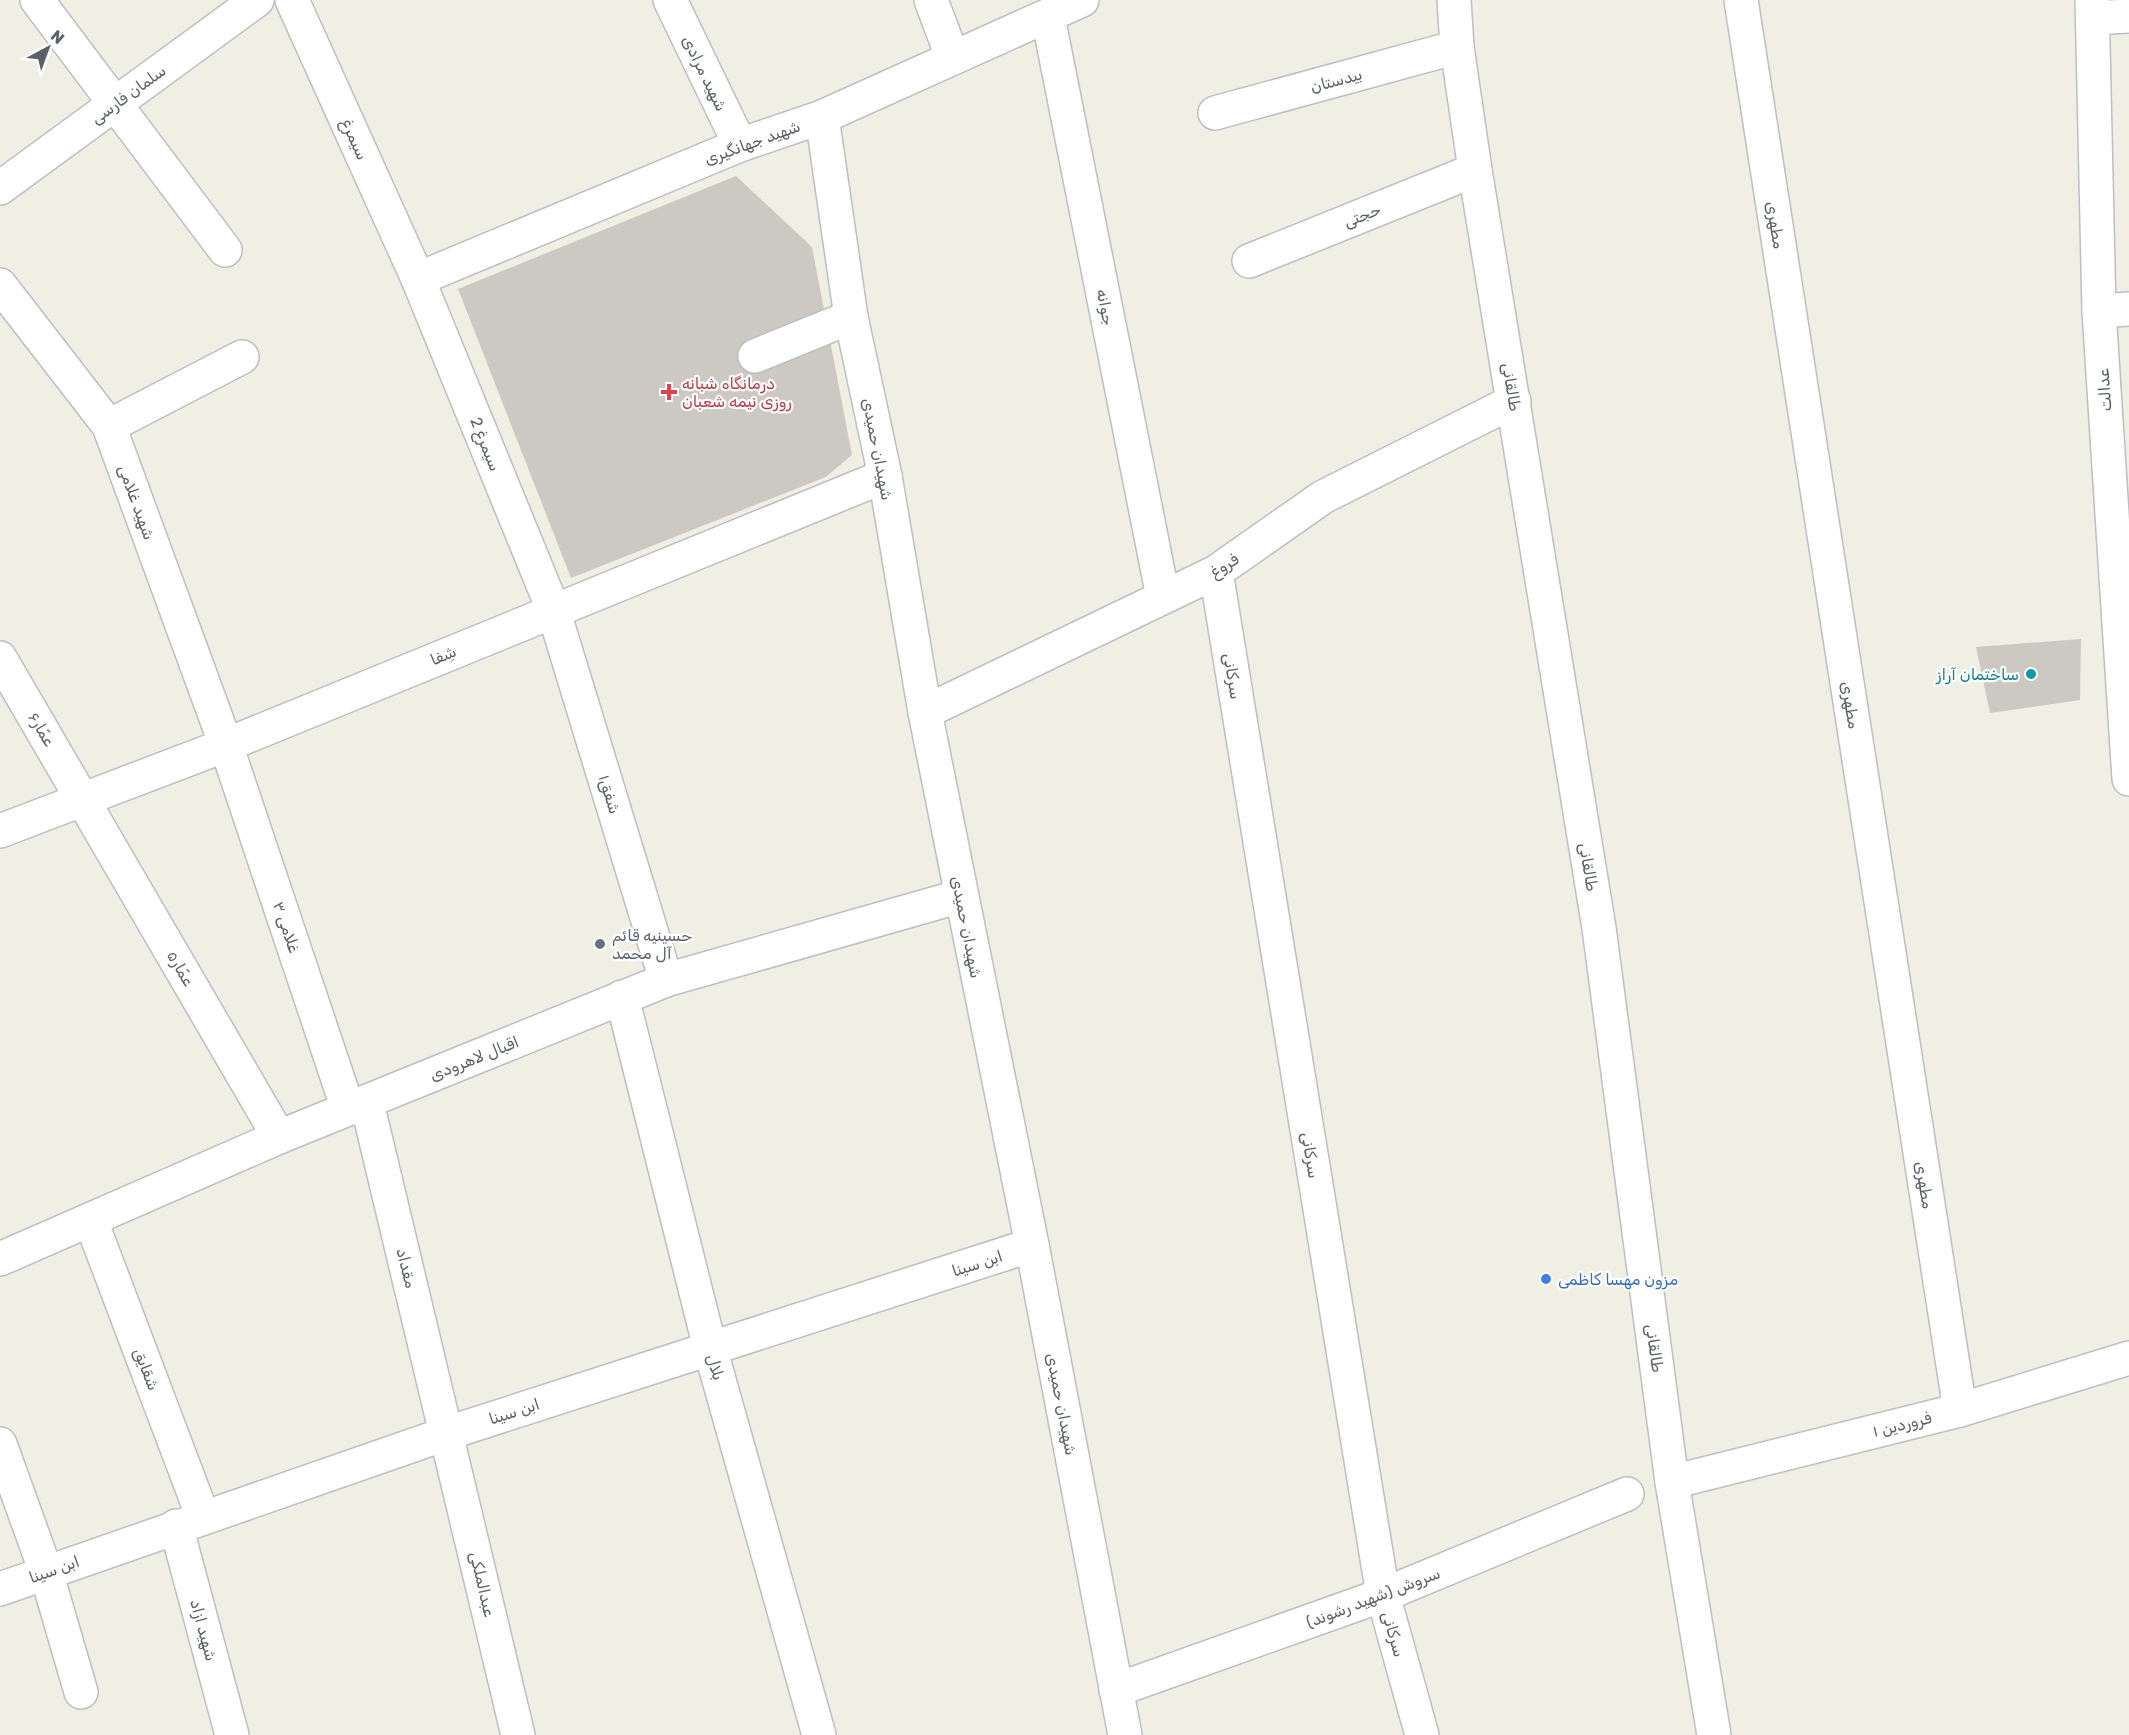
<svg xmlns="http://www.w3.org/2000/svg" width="2129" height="1735" font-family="Rubik,'Noto Naskh Arabic',sans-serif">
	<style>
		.building { fill: #cbc9c1 }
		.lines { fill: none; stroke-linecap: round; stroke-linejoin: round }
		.minor-casing { stroke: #bcbec5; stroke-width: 36 }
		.minor { stroke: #fff; stroke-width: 33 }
		.health-dot { fill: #e0444e; stroke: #fff; stroke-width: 2 }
		.culture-dot { fill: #0f9aa8; stroke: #fff; stroke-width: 2 }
		.worship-dot { fill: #6b7280; stroke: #fff; stroke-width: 2 }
		.shop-dot { fill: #3f7fe0; stroke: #fff; stroke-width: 2 }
		.labels { text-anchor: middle; stroke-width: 4.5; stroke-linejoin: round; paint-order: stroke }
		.street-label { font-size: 16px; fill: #5c6067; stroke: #fff }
		.health-label { font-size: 16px; fill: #be3a42; stroke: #fff; text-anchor: start }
		.culture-label { font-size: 16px; fill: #0d838f; stroke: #fff; text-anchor: end }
		.worship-label { font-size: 16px; fill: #5b616d; stroke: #fff; text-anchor: start }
		.shop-label { font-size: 16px; fill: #366cbe; stroke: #fff; text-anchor: start }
	</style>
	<rect width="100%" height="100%" fill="#f0efe4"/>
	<!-- building -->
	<g class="building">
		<path d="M736 176 812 247 852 455 826 477 571 578 458 289Z"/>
		<path d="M2081 639 2080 700 1990 713 1976 647Z"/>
	</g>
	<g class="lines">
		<!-- minor casing -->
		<g class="minor-casing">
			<g id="minor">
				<path d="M37 0 225 250"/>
				<path d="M292 0 418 279 553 609 666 980"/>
				<path d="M670 0 740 145"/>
				<path d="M931 0 952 56"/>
				<path d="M1454 0 1457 47 1475 170 1599 928 1672 1482 1714 1735"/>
				<path d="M1741 0 1960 1410"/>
				<path d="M2092 0 2099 311 2129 779"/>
				<path d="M1048 17 1163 597"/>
				<path d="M2093 18 2129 16"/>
				<path d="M1215 113 1457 47"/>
				<path d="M822 117 851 317 885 476 925 712 1032 1245 1125 1735"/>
				<path d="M0 188 257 0"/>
				<path d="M1249 261 1475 170"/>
				<path d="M418 279 740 145 822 117 1082 0"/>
				<path d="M0 285 109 426 226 745 348 1109"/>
				<path d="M2099 311 2129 309"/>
				<path d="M755 356 851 317"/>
				<path d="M109 426 242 357"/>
				<path d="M1216 572 1383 1595 1422 1735"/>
				<path d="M0 658 279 1137"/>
				<path d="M925 712 1216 572 1323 497 1514 401"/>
				<path d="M0 831 226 745 885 476"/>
				<path d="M622 997 710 1348 819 1735"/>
				<path d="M367 1103 518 1735"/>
				<path d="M91 1221 203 1517"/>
				<path d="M0 1259 279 1137 666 980 961 896"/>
				<path d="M0 1444 46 1572 81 1692"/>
				<path d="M1672 1482 1960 1410 2129 1358"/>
				<path d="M176 1526 232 1735"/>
				<path d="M0 1589 448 1433 1032 1245"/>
				<path d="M1116 1690 1383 1595 1627 1494"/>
			</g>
		</g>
		<!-- minor -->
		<use href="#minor" class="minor"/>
	</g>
	<!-- markers -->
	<path class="health-dot" d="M666 383h6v6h6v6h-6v6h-6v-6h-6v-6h6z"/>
	<circle class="culture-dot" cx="2031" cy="674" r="6"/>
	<circle class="worship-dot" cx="600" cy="944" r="6"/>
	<circle class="shop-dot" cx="1546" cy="1279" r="6"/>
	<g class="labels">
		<!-- street labels -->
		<g class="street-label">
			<text transform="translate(705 73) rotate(64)" y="6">شهید مرادی</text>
			<text transform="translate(1336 80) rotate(-15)" y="6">بیدستان</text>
			<text transform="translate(128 94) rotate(-36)" y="6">سلمان فارسی</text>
			<text transform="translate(355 139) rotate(66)" y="6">سیمرغ</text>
			<text transform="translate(752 142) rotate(-20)" y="6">شهید جهانگیری</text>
			<text transform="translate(1362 215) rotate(-22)" y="6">حجتی</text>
			<text transform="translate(1776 225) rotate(81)" y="6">مطهری</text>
			<text transform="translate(1106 307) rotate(79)" y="6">جوانه</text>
			<text transform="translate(1512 387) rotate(81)" y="6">طالقانی</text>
			<text transform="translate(2104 390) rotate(-94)" y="6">عدالت</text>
			<text transform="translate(486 444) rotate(68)" y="6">سیمرغ 2</text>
			<text transform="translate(878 449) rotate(79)" y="6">شهیدان حمیدی</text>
			<text transform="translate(137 502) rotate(70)" y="6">شهید غلامی</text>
			<text transform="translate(1224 565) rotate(-32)" y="6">فروغ</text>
			<text transform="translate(443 655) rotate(-23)" y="6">شِفا</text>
			<text transform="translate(1233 676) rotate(81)" y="6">سرکانی</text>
			<text transform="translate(1851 705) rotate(81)" y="6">مطهری</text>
			<text transform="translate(42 729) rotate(59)" y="6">۶عمّار</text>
			<text transform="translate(610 794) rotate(73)" y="6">۱شفق</text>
			<text transform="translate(1589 867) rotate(81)" y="6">طالقانی</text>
			<text transform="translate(287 927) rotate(71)" y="6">غلامی ۳</text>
			<text transform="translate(967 927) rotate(79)" y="6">شهیدان حمیدی</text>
			<text transform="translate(181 968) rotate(60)" y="6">۵عمّار</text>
			<text transform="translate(474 1058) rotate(-22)" y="6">اقبال لاهرودی</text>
			<text transform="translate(1311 1155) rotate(81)" y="6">سرکانی</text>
			<text transform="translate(1925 1185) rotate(81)" y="6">مطهری</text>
			<text transform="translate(977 1263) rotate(-18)" y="6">ابن سینا</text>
			<text transform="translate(407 1268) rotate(76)" y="6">مقداد</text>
			<text transform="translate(1655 1348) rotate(82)" y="6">طالقانی</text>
			<text transform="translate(716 1367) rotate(74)" y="6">بلال</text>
			<text transform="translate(147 1369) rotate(69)" y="6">شقایق</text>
			<text transform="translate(1062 1404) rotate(79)" y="6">شهیدان حمیدی</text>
			<text transform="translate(514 1411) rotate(-18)" y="6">ابن سینا</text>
			<text transform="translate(1902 1424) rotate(-14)" y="6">فروردین ۱</text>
			<text transform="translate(54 1569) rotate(-20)" y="6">ابن سینا</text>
			<text transform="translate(483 1584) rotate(77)" y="6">عبدالملکی</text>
			<text transform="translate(1373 1597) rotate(-21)" y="6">سروش (شهید رشوند)</text>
			<text transform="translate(204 1630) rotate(75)" y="6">شهید ازاد</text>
			<text transform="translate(1394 1634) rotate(74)" y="6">سرکانی</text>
		</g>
		<!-- health labels -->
		<g class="health-label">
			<text x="682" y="389">درمانگاه شبانه<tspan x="682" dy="18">روزی نیمه شعبان</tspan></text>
		</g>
		<!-- culture labels -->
		<g class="culture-label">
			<text x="2019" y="680">ساختمان آراز</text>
		</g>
		<!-- worship labels -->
		<g class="worship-label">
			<text x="612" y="941">حسینیه قائم<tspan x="612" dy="18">آل محمد</tspan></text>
		</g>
		<!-- shop labels -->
		<g class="shop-label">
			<text x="1558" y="1285">مزون مهسا کاظمی</text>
		</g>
	</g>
	<!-- north arrow -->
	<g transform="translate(48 48) rotate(41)" stroke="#ffffff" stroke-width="4.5" paint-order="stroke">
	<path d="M0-4.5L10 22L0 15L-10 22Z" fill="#5c6067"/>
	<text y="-9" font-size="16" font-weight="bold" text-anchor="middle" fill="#5c6067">N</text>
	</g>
</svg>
